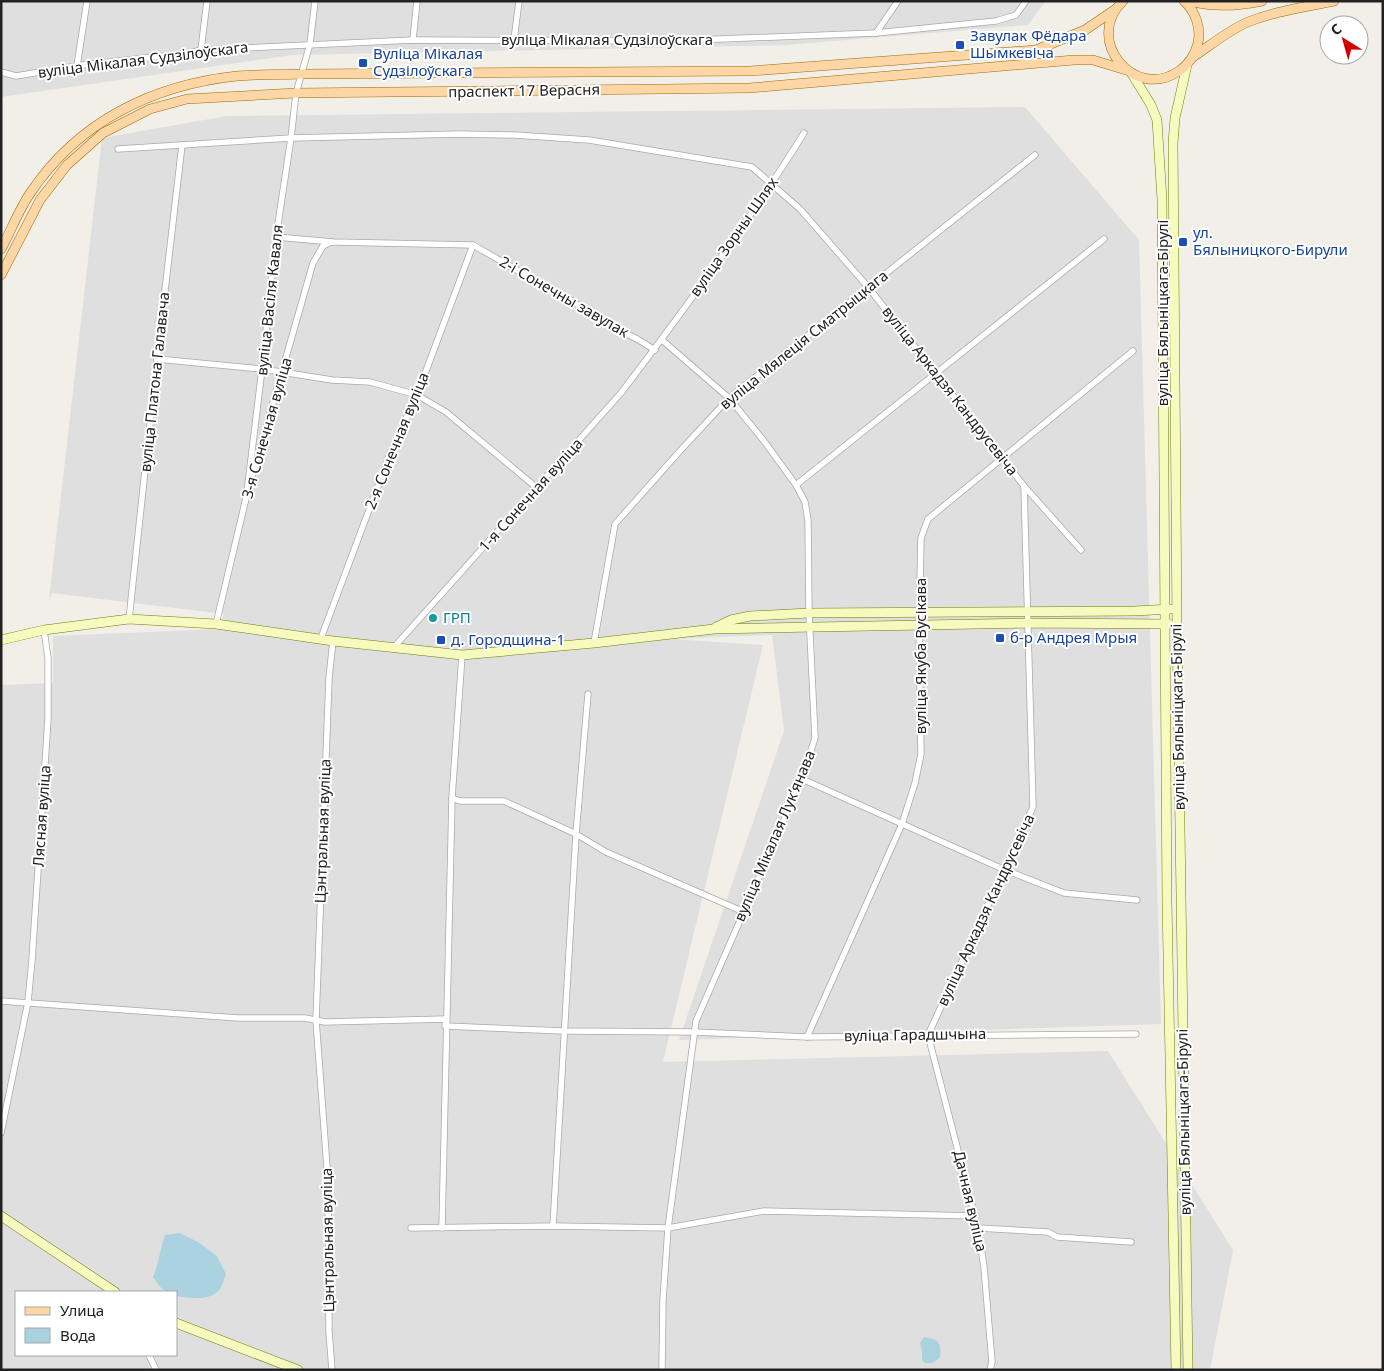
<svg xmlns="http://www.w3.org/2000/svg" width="1384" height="1371" font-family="'Noto Sans',sans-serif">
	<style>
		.residential { fill: #e0dfdf; fill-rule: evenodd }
		.water { fill: #aad3df }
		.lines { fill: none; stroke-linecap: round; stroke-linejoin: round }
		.street-casing { stroke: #a9a9a9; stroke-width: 7 }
		.secondary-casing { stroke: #707d05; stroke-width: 10 }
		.primary-casing { stroke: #a06b00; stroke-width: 10 }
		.street { stroke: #fff; stroke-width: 5.5 }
		.secondary { stroke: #f7fabf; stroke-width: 9 }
		.primary { stroke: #fcd6a4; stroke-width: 9 }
		.transit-dot { fill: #1a4fb4; stroke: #fff; stroke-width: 2 }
		.culture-dot { fill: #0f9aa8; stroke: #fff; stroke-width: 2 }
		.labels { text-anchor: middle; stroke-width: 4; stroke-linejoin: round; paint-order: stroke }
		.transit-label { font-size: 15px; fill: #164399; stroke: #fff; text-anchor: start }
		.street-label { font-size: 15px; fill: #222; stroke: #fff }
		.culture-label { font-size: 15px; fill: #0d838f; stroke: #fff; text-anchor: start }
	</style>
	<rect width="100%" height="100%" fill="#f2efe9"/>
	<!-- residential -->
	<g class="residential">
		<path d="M1 1H1046L1028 25 786 45 293 55 1 97Z"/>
		<path d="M1025 107 1139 240 1161 1024 679 1040 784 731 772 635 672 639 763 645 663 1062 1108 1051 1233 1250 1210 1370H1V685L53 683V636L219 629 224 614 52 593 49 600 102 138 227 116ZM16 1292H176V1355H16Z"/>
	</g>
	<!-- water -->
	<g class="water">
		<path d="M180 1233 198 1242 217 1256 226 1274C224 1278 223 1285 220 1289 210 1302 190 1298 176 1296V1292C162 1292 161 1288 153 1277 159 1263 160 1249 165 1235Z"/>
		<path d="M924 1337C938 1339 942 1342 940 1358L932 1363H925L922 1360V1351L920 1343Z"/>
	</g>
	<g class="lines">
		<!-- street casing -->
		<g class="street-casing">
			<g id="street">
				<path d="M876 33 898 1"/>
				<path d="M413 40 417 1"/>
				<path d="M514 40 519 1"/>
				<path d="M201 50 207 1"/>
				<path d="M77 66 87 1"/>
				<path d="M1 72 16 76 83 65 190 53 201 50 413 40 671 41 876 33 996 21 1016 15 1026 1"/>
				<path d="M118 149 291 138 459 134 515 135 589 140 752 167 800 209 868 287 1024 486 1081 550"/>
				<path d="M276 237 333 242 473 245 522 273 560 293 607 324 637 339 655 350"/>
				<path d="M157 359 262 369 332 380 370 382 417 395 446 412 537 488"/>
				<path d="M252 476 313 263 323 246 331 242"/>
				<path d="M796 485 1104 239"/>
				<path d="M247 492 262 369 276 237 291 138 296 93 310 44 315 1"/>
				<path d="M129 619 157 359 182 145"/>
				<path d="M216 624 248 490"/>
				<path d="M321 638 390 454 417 395 473 245"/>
				<path d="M594 643 615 524 679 452 729 398 1035 155"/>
				<path d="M395 646 621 393C685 309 748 223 804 133"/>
				<path d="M802 779 1005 870 1064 893 1137 900"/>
				<path d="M452 798 460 801H504L576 834 606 852 744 912"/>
				<path d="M1 1001 238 1018H305L325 1022 446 1019 445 1026 564 1031 694 1032 807 1037 1136 1034"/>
				<path d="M807 1037 902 824 915 783 921 754 919 626 921 538 928 519 1133 351"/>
				<path d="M1 1133 28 1002 32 960 48 719V658L44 630"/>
				<path d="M553 1226 576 834 588 694"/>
				<path d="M411 1228 553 1226 668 1228 764 1211 976 1216"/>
				<path d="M442 1228 452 798 462 655"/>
				<path d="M978 1228 1048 1232 1057 1237 1131 1242"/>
				<path d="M149 1355 156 1370"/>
				<path d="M332 1370 329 1332 328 1181 316 1020 329 678 333 641"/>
				<path d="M662 1370 663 1300 668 1228 696 1021 802 779 815 738 809 613 808 520 805 502 796 485 764 441 729 398 662 340"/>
				<path d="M990 1370 992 1362 984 1267 978 1228 928 1035 1033 807 1024 486"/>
			</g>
		</g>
		<!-- secondary casing -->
		<g class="secondary-casing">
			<g id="secondary">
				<path d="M1187 65 1175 118 1173 143 1177 624 1188 1370"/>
				<path d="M1132 74 1151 105 1157 120 1162 200 1167 902 1176 1370"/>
				<path d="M716 627 731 620 750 616 809 613 1135 611 1171 609"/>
				<path d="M1 640 44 630 129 619 216 624 333 641 462 655 594 643 714 629 1027 623 1169 624"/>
				<path d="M1 1216 115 1292"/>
				<path d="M176 1323 298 1370"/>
			</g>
		</g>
		<!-- primary casing -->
		<g class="primary-casing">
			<g id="primary">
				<path d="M1123 1C1083 39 1134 102 1179 71 1188 65 1195 55 1198 43 1201 28 1196 12 1184 1"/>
				<path d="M1190 1C1214 8 1238 6 1262 1"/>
				<path d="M1193 57C1211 45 1229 30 1248 22 1275 11 1306 7 1334 1"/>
				<path d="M1 249C11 231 19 209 31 192 79 121 153 85 237 76 258 74 280 75 302 74L750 71 1036 50 1085 30 1116 9"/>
				<path d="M1 275 40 200 67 165 103 133 150 109 187 99 296 93 749 88 1074 60H1093L1126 70"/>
			</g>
		</g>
		<!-- street -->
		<use href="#street" class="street"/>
		<!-- secondary -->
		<use href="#secondary" class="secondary"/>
		<!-- primary -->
		<use href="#primary" class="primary"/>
	</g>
	<!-- markers -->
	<g class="transit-dot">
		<rect x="955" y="40" width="10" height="10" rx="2.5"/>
		<rect x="358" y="58" width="10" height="10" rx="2.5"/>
		<rect x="1178" y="237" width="10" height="10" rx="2.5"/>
		<rect x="995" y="633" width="10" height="10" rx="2.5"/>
		<rect x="436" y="635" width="10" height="10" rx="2.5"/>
	</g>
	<circle class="culture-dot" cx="433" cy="618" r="5"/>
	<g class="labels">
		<!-- transit labels -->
		<g class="transit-label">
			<text x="970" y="41">Завулак Фёдара<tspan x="970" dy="17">Шымкевіча</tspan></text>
			<text x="373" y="59">Вуліца Мікалая<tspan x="373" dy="17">Судзілоўскага</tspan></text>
			<text x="1193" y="238">ул.<tspan x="1193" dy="17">Бялыницкого-Бирули</tspan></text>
			<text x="1010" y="643">б-р Андрея Мрыя</text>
			<text x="451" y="645">д. Городщина-1</text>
		</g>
		<!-- street labels -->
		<g class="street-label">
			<text x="607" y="45">вуліца Мікалая Судзілоўскага</text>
			<text transform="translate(143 60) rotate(-7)" y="5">вуліца Мікалая Судзілоўскага</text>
			<text transform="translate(524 91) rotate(-1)" y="5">праспект 17 Верасня</text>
			<text transform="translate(734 237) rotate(-55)" y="5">вуліца Зорны Шлях</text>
			<text transform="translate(564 297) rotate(30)" y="5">2-і Сонечны завулак</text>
			<text transform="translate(270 300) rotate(-84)" y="5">вуліца Васіля Каваля</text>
			<text transform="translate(1163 313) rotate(-90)" y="5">вуліца Бялыніцкага-Бірулі</text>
			<text transform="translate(804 340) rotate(-39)" y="5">вуліца Мялеція Сматрыцкага</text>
			<text transform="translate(155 382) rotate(-84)" y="5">вуліца Платона Галавача</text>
			<text transform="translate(950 391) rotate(52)" y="5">вуліца Аркадзя Кандрусевіча</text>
			<text transform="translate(267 428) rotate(-74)" y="5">3-я Сонечная вуліца</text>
			<text transform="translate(397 441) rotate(-68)" y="5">2-я Сонечная вуліца</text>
			<text transform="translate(531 495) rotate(-48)" y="5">1-я Сонечная вуліца</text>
			<text transform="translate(921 656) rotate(-90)" y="5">вуліца Якуба Вусікава</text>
			<text transform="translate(1178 717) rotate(-91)" y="5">вуліца Бялыніцкага-Бірулі</text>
			<text transform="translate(42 816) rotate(-86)" y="5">Лясная вуліца</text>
			<text transform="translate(323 831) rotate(-88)" y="5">Цэнтральная вуліца</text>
			<text transform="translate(775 836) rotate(-67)" y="5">вуліца Мікалая Лукʼянава</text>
			<text transform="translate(986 910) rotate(-65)" y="5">вуліца Аркадзя Кандрусевіча</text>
			<text transform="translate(915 1035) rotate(-1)" y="5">вуліца Гарадшчына</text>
			<text transform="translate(1184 1122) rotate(-91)" y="5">вуліца Бялыніцкага-Бірулі</text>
			<text transform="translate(970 1201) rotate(77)" y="5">Дачная вуліца</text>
			<text transform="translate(328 1240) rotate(-91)" y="5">Цэнтральная вуліца</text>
		</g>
		<!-- culture labels -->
		<g class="culture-label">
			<text x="443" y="623">ГРП</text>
		</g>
	</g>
	<!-- border -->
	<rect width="1384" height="1371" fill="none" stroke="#222222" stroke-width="5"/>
	<!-- legend -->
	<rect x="15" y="1291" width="162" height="65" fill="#ffffff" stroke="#a7a7a7"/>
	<rect x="25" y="1307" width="25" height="8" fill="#fcd6a4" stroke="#a7a7a7"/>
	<text x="60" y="1316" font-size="15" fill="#222222">Улица</text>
	<rect x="25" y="1328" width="25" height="15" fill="#aad3df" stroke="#a7a7a7"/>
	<text x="60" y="1341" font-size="15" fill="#222222">Вода</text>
	<!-- north arrow -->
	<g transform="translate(1344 40) rotate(323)"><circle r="24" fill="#ffffff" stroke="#a7a7a7"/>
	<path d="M0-4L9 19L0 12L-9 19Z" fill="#d40000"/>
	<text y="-8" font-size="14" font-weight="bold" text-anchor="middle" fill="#222222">С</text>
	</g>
</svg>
